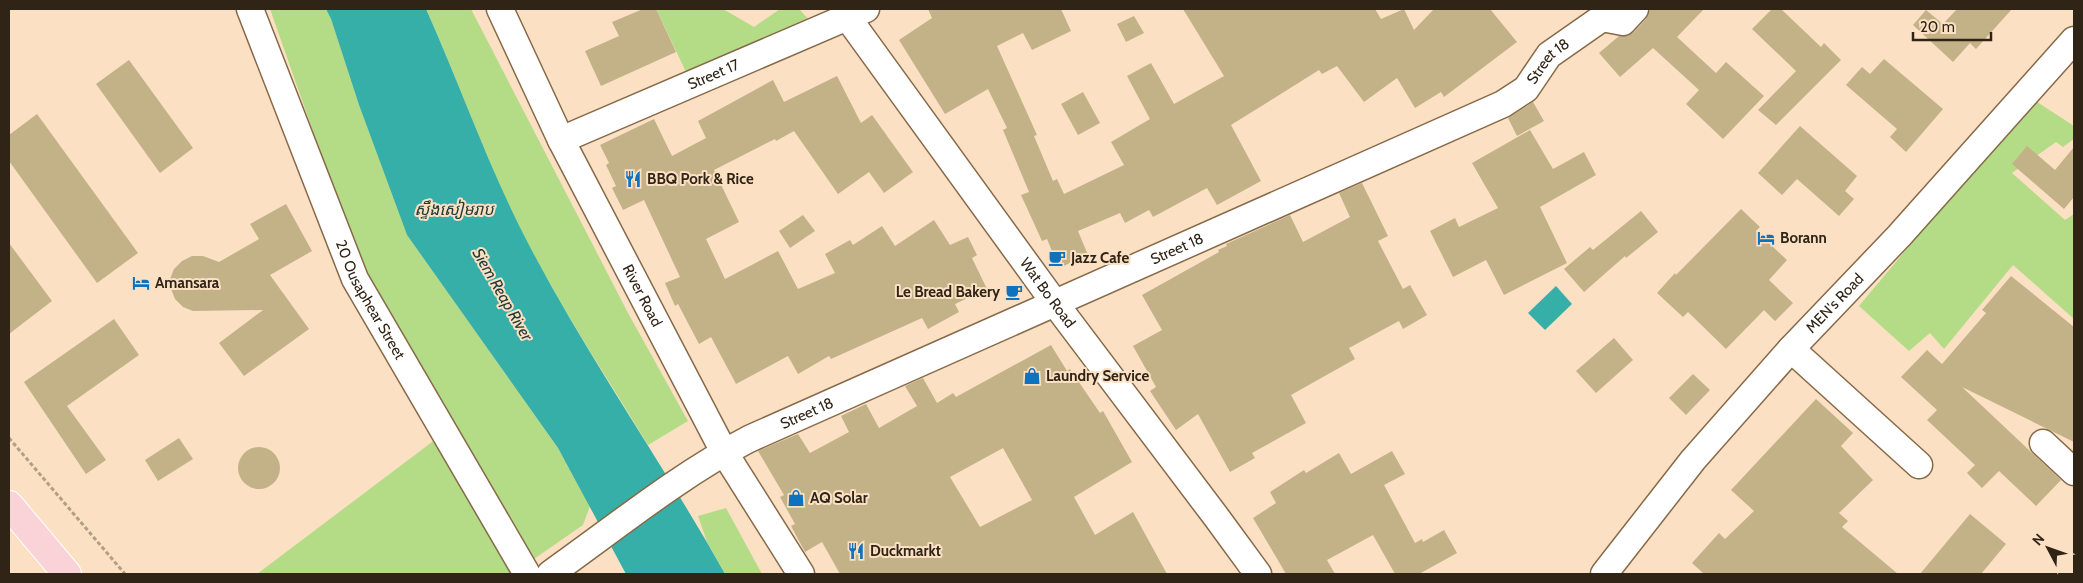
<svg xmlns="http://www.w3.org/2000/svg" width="2083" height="583" font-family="Cabin,'Noto Sans Khmer',sans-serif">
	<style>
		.green { fill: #b4dc87 }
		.water { fill: #36afa8 }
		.building { fill: #c3b288; fill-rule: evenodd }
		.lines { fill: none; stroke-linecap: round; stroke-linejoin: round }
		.minor-casing { stroke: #866948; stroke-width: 29 }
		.major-casing { stroke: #fff; stroke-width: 30 }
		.path { stroke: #b29d85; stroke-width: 3; stroke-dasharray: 4 2.5; stroke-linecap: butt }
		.minor { stroke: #fff; stroke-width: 26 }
		.major { stroke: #fad3d9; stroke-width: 28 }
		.labels { text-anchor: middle; stroke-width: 4; stroke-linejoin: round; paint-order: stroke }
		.street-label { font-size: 15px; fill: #302416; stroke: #fbe0c3 }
		.poi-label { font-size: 15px; font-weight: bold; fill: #302416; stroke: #fbe0c3; text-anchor: start }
		.water-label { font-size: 16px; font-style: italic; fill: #213b39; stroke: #fbe0c3 }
	</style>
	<rect width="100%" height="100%" fill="#fbe0c3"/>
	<!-- green -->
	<g class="green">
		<path d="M270 9H326L331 19 359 105 407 235 558 448 590 506 583 525 534 559 371 286 317 143Z"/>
		<path d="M426 9H471L628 313 688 421 648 445C608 379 565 314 529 246 489 170 461 87 426 9Z"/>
		<path d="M656 9H723L754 27 780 9H799L810 21 688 76Z"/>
		<path d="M2034 100 2074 126V139L2063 147 2056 142 2012 173 2065 220 2074 214V319L2013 265 1944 349 1930 333 1909 351 1859 306 1972 171Z"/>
		<path d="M436 439 513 574H257Z"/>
		<path d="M726 508 762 574H725L707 542 698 516Z"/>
	</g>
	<!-- water -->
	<g class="water">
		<path d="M326 9H426C461 87 489 169 529 245 588 358 663 463 725 574H626L558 448 407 235 359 105 331 19Z"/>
		<path d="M1556 286 1572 304 1545 330 1528 313Z"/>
	</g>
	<!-- building -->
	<g class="building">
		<path d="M643 9H656L676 52 601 86 585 51 619 36 612 22Z"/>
		<path d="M928 9H1061L1071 31 1032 50 1023 33 997 46 1037 135 1034 136 1053 181 1057 179 1064 194 1124 165 1111 142 1150 119 1127 76 1151 63 1174 104 1224 76 1183 9H1375L1381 19 1404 9 1414 30 1434 9H1490L1517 42 1444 97 1441 92 1415 108 1397 78 1364 102 1337 66 1322 74 1319 70 1231 125 1261 181 1217 205 1207 188 1153 217 1149 210 1125 223 1120 213 1078 231 1088 255 1059 268 1047 239 1042 241 1021 195 1029 192 1003 130 1007 128 988 89 945 114 899 40 932 18Z"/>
		<path d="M1650 9H1704L1677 37 1716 73 1726 62 1764 96 1723 139 1686 104 1699 90 1653 48 1620 77 1599 53 1619 36H1627L1634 32 1646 19Z"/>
		<path d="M1772 9H1781L1821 47 1824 43 1841 60 1776 125 1758 110 1796 71 1752 29Z"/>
		<path d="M1957 9H2012L1976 49 1970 43 1953 62 1913 25 1926 10 1943 24Z"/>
		<path d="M1134 16 1144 33 1126 42 1117 24Z"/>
		<path d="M1884 59 1943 109 1906 152 1890 137 1897 129 1846 85 1862 67 1870 74Z"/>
		<path d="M129 60 193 148 160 173 96 84Z"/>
		<path d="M837 76 861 123 872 115 913 172 884 193 869 172 838 194 794 131 776 141 775 139 714 170 739 222 706 239 725 279 778 251 798 289 835 273 825 254 850 240 853 245 882 226 895 246 934 220 950 245 968 237 977 255 972 258 987 289 955 304 959 312 928 329 922 318 831 359 829 356 798 374 788 356 736 384 711 337 699 344 678 304 675 306 665 283 680 277 644 200 623 210 612 188 616 186 606 165 609 163 600 145 654 119 672 156 706 138 698 121 773 80 784 102Z"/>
		<path d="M1083 92 1100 123 1078 135 1061 104Z"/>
		<path d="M1533 102 1544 121 1517 136 1508 118Z"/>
		<path d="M37 114 138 253 97 283 9 161V135Z"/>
		<path d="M1800 126 1857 176 1845 191 1854 199 1839 216 1797 179 1782 195 1758 173Z"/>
		<path d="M1530 130 1553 169 1584 152 1596 175 1540 207 1567 263 1504 295 1486 260 1453 277 1430 231 1455 218 1459 227 1498 208 1472 163Z"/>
		<path d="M2027 146 2055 170 2074 147V197L2064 209 2012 164Z"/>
		<path d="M1362 183 1388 236 1378 241 1403 289 1410 285 1427 315 1403 329 1399 321 1349 348 1355 359 1291 395 1306 423 1252 453 1255 458 1230 472 1198 414 1176 430 1150 391 1156 387 1133 346 1162 330 1142 295 1219 252 1218 250 1227 246 1226 244 1290 215 1303 242 1350 217 1339 193Z"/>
		<path d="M286 204 312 251 270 275 309 329 244 376 219 343 263 310 193 311 183 307 175 299 171 289 170 279 174 269 182 261 192 256H203L219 262 259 239 250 224Z"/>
		<path d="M1741 209 1760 227 1756 231 1787 260 1769 280 1793 303 1775 321 1764 310 1726 349 1688 312 1683 317 1657 293 1675 273 1676 275Z"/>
		<path d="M1641 211 1658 232 1626 258 1625 256 1584 292 1564 269 1590 247 1593 250Z"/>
		<path d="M803 215 815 231 790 248 779 231Z"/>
		<path d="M9 243 52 301 9 334Z"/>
		<path d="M2011 276 2074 327V442L1962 387 2061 480 2036 506 1999 471 1982 488 1967 473 1975 465 1927 420 1937 410 1901 377 1927 350 1942 364 1986 313 1982 310Z"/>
		<path d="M114 319 139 355 67 406 106 460 86 474 24 382Z"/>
		<path d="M1614 338 1633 360 1596 393 1576 371Z"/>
		<path d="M1051 345 1067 371 1070 369 1100 413 1103 411 1132 462 1074 497 1095 535 1133 512 1167 574H840L822 542 805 552 791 526 795 524 780 497 784 495 758 451 798 434 810 453 849 432 841 416 866 404 879 428 917 406 905 386 923 378 937 403 953 393 956 397ZM1003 448 1032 500 980 527 950 477Z"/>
		<path d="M1693 374 1710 390 1686 415 1669 398Z"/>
		<path d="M1816 399 1853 433 1841 446 1873 480 1839 513 1848 521 1842 527 1898 574H1704L1692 563 1719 533 1725 539 1754 511 1731 490Z"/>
		<path d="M179 438 193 459 158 481 145 460Z"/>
		<circle cx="259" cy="468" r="21"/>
		<path d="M1392 451 1405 474 1384 485 1415 543 1422 539 1423 542 1444 530 1457 553 1419 574H1395L1373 535 1327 560 1335 574H1286L1253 518 1276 503 1270 492 1304 470 1306 473 1339 453 1351 474Z"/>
		<path d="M1970 514 2006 544 1981 574H1920Z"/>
	</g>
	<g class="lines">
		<!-- minor casing -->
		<g class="minor-casing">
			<g id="minor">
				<path id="s1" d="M250 9 355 279 527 574"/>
				<path id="s2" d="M500 9 561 140 724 452 801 574"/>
				<path id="s3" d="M843 9 848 18 1054 302 1217 518 1258 574"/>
				<path id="s4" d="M561 140 866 9"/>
				<path d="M1791 349 1919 465"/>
				<path d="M2043 443 2074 472"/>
				<path id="s5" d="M550 574C615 528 678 476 749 439L1503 104 1526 89 1549 55 1602 18 1623 22 1635 9"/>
				<path id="s6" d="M1604 574 1693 460 1791 349 1899 236 2074 40"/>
			</g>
		</g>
		<!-- major casing -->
		<g class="major-casing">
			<path id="major" d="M9 505 67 574"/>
		</g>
		<!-- path -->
		<path class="path" d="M9 438 125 574"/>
		<!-- minor -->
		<use href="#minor" class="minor"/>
		<!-- major -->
		<use href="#major" class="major"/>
	</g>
	<!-- icons -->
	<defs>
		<g id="restaurant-bare" transform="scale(1.35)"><path d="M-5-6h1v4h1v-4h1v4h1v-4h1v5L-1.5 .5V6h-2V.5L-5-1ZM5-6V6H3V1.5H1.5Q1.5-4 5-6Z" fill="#0f72be" stroke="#fbe0c3" stroke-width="2.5" paint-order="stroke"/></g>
		<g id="hotel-bare" transform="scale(1.35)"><path d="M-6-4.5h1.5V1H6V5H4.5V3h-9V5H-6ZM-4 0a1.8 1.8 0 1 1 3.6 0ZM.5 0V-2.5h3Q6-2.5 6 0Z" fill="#0f72be" stroke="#fbe0c3" stroke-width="2.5" paint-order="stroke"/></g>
		<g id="cafe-bare" transform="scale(1.35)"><path d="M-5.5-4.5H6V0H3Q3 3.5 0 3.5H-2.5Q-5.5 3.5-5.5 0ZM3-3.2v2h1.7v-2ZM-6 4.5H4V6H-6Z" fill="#0f72be" stroke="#fbe0c3" stroke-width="2.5" paint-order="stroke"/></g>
		<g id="shop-bare" transform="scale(1.35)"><path d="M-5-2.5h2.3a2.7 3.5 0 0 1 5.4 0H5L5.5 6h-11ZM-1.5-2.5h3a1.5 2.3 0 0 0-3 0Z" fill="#0f72be" stroke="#fbe0c3" stroke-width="2.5" paint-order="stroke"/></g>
	</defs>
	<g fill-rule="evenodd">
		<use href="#restaurant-bare" x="633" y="179"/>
		<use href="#hotel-bare" x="1766" y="238"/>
		<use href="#cafe-bare" x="1057" y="258"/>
		<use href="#hotel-bare" x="141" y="283"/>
		<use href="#cafe-bare" x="1014" y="292"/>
		<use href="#shop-bare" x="1032" y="376"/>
		<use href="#shop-bare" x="796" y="498"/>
		<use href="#restaurant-bare" x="856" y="551"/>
	</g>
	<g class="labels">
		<!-- street labels -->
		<g class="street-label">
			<text dy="5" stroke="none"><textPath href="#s5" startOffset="1129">Street 18</textPath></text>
			<text dy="5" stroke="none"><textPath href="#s4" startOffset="166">Street 17</textPath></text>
			<text dy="5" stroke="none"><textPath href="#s5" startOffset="709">Street 18</textPath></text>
			<text dy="5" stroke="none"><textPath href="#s3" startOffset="350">Wat Bo Road</textPath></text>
			<text dy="5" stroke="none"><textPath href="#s2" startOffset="320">River Road</textPath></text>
			<text dy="5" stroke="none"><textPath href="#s1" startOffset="315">20 Ousaphear Street</textPath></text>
			<text dy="5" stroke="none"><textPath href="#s6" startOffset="356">MEN's Road</textPath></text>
			<text dy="5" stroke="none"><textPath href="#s5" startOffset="304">Street 18</textPath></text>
		</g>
		<!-- poi labels -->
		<g class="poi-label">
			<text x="647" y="184">BBQ Pork &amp; Rice</text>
			<text x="1780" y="243">Borann</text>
			<text x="1071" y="263">Jazz Cafe</text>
			<text x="155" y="288">Amansara</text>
			<text x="1000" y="297" text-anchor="end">Le Bread Bakery</text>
			<text x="1046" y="381">Laundry Service</text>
			<text x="810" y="503">AQ Solar</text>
			<text x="870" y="556">Duckmarkt</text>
		</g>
		<!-- water labels -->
		<g class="water-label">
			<text x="454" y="215">ស្ទឹងសៀមរាប</text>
			<text transform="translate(503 294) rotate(60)" y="6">Siem Reap River</text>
		</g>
	</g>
	<!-- border -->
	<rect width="2083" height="583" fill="none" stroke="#302416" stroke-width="20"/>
	<!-- north arrow -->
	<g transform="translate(2048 548) rotate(311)" stroke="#fbe0c3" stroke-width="4" paint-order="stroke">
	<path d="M0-4L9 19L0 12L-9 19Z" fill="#302416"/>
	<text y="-8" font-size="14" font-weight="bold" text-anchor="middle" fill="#302416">N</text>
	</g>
	<!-- scale -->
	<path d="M1913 32v8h78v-8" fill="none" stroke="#302416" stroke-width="2.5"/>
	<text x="1920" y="32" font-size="15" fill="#302416" stroke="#fbe0c3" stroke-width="4" paint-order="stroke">20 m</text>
</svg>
